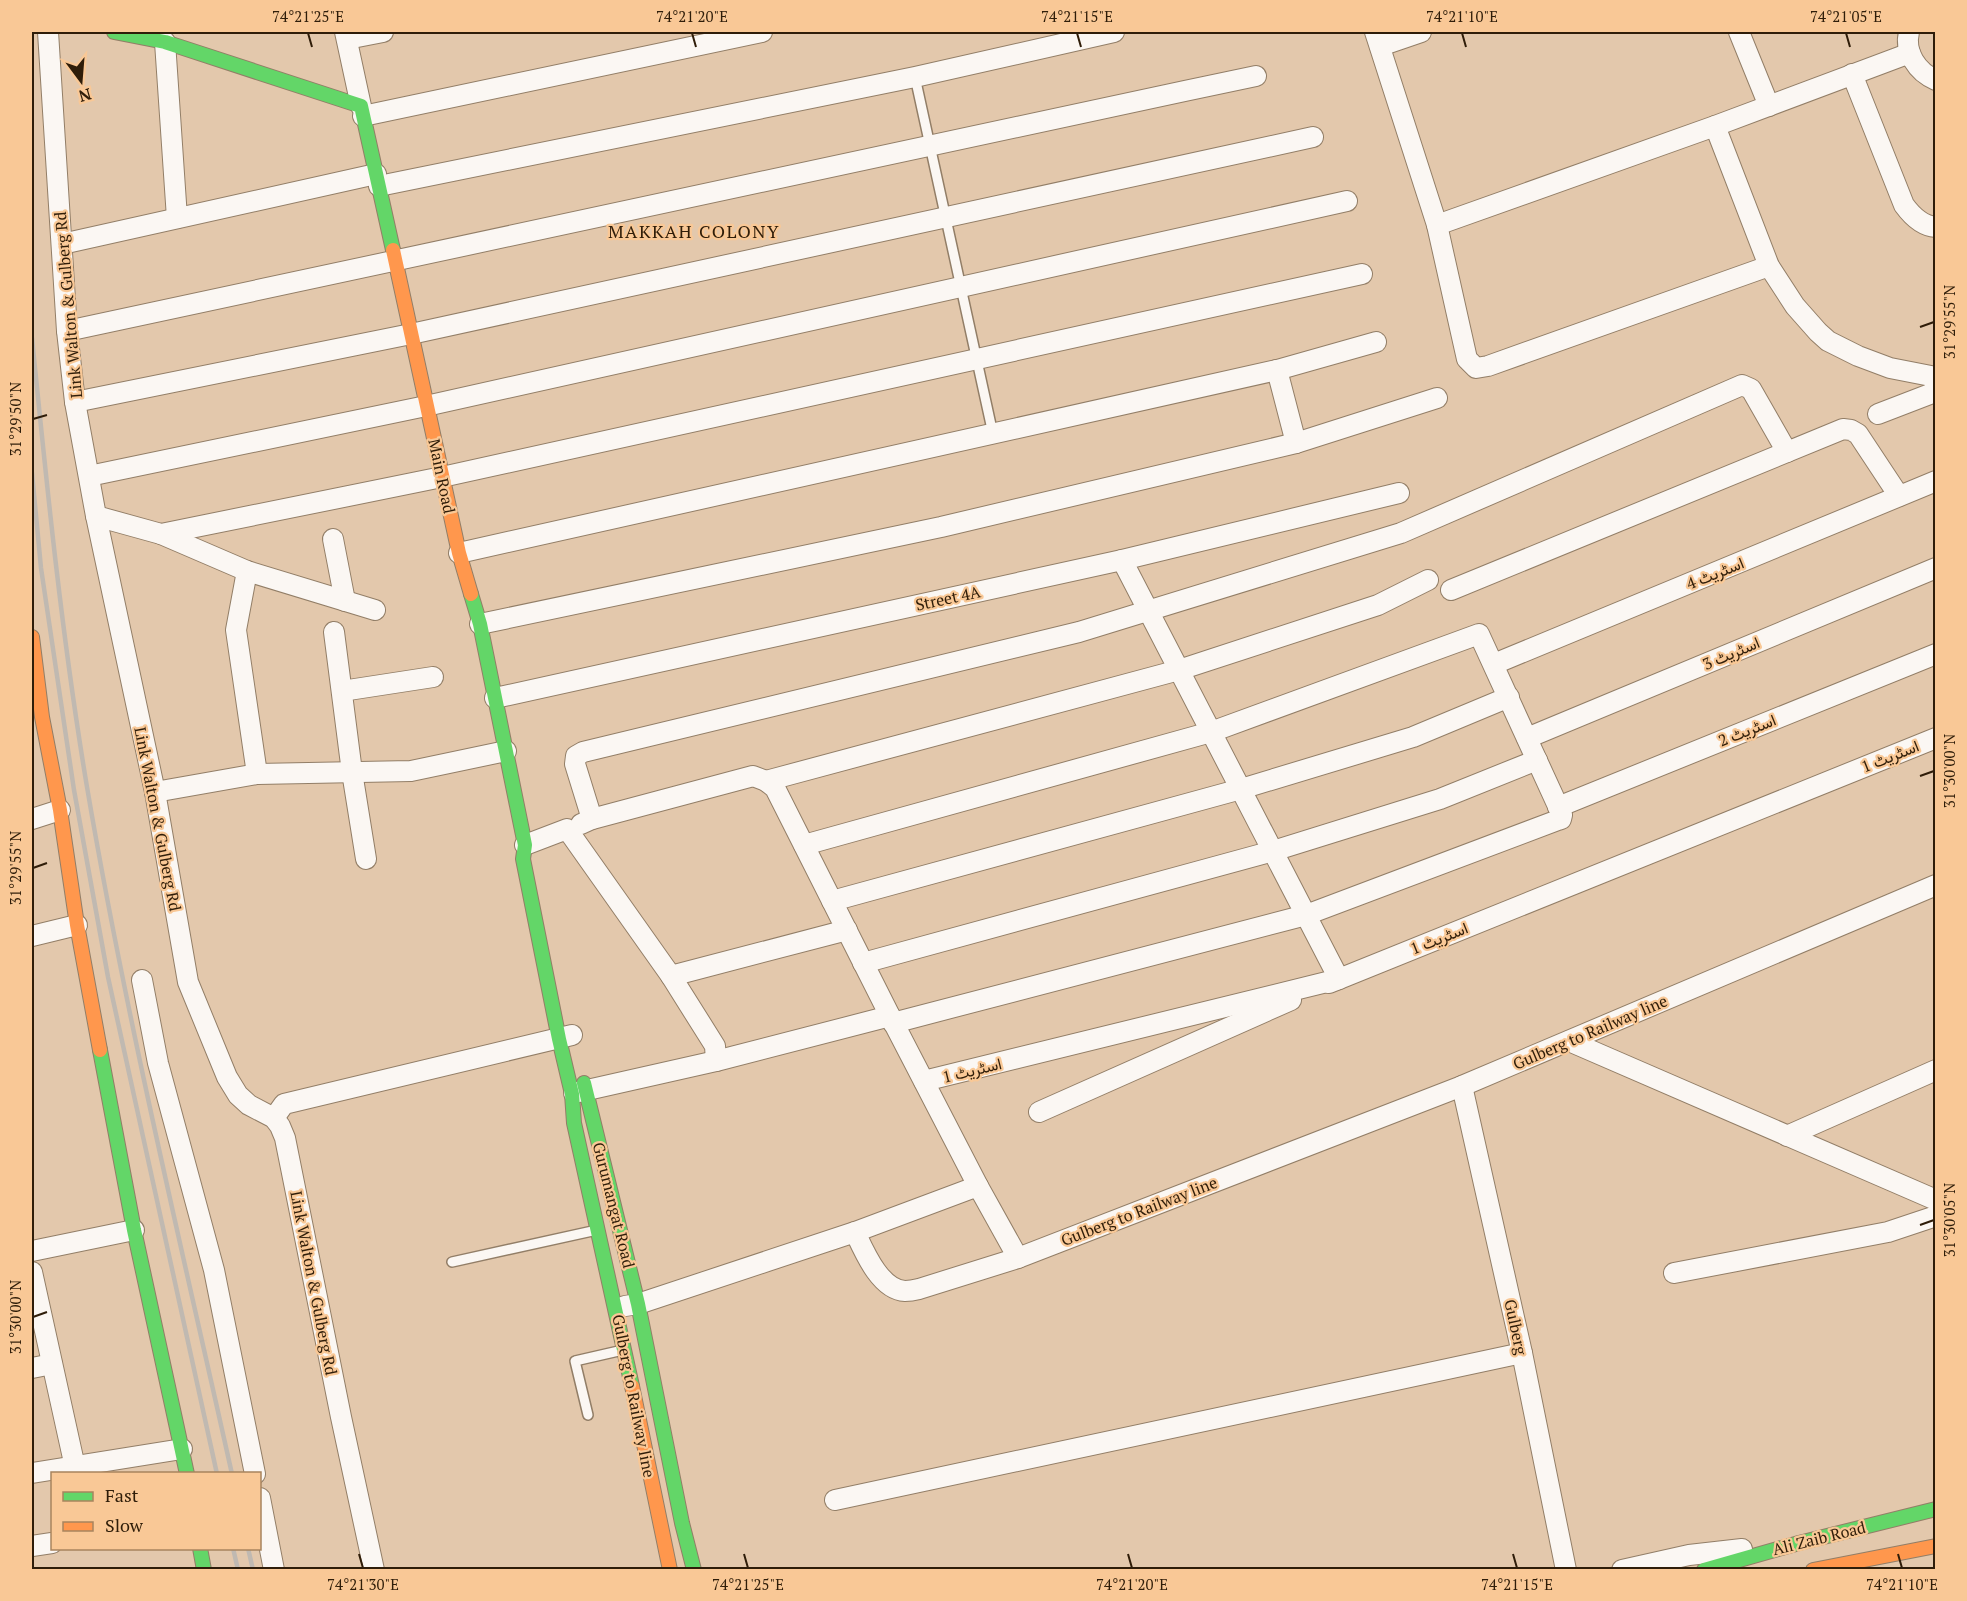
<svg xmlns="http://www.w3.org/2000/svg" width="1967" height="1601" font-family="'PT Serif',Vazirmatn,serif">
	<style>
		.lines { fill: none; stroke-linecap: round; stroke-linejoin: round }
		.lane-casing { stroke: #927e67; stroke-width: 12 }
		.street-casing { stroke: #927e67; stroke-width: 22 }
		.fast-casing { stroke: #927e67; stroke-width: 16 }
		.slow-casing { stroke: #927e67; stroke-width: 16 }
		.lane { stroke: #fbf7f3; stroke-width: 9 }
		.street { stroke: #fbf7f3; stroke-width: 20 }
		.fast { stroke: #63d668; stroke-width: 14 }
		.slow { stroke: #ff974d; stroke-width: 14 }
		.rail { stroke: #c0b9b1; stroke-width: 4.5 }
		.ticks { fill: none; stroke: #2f1d09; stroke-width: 2 }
		.labels { text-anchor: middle; stroke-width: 4.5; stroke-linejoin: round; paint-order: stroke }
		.street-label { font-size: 16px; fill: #2f1d09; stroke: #f9c896 }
		.neighbourhood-label { font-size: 18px; letter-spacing: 1.5px; fill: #2f1d09; stroke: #f9c896 }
		.neatline { fill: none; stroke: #2f1d09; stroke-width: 2 }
		.ticks-label { font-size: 15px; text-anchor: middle; fill: #2f1d09 }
	</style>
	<rect width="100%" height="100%" fill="#e3c8ac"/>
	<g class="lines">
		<!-- lane casing -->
		<g class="lane-casing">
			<g id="lane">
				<path d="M915 77 993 434"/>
				<path d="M452 1262 597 1230"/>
				<path d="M588 1415 575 1361 623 1350"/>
			</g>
		</g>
		<!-- street casing -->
		<g class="street-casing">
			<g id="street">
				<path d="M48 32 67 331 75 402 96 516 155 792 188 982 227 1077 238 1095 249 1105 274 1118 280 1126 285 1138 341 1417 374 1570"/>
				<path d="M345 32 361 106"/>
				<path d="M1375 32 1437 225 1467 359 1476 368 1488 366 1769 266"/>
				<path d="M1739 32 1769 106"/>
				<path d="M1909 32C1904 52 1917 72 1936 80"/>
				<path d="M347 39 383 32"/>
				<path d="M165 42 177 218"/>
				<path d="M1380 46 1421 32"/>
				<path d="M1852 74 1904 205C1912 216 1922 226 1936 227"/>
				<path d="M363 116 762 32"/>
				<path d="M1715 126 1769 266 1795 306 1818 332 1828 341 1858 356 1890 368 1936 377"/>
				<path d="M379 186 915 77 1114 32"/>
				<path d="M1437 225 1715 126 1910 53"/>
				<path d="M62 244 376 174"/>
				<path d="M67 331C463 247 859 159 1256 76"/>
				<path d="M1277 370 1296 443"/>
				<path d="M75 402 411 334 1313 137"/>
				<path d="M1878 414 1930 394 1936 389"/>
				<path d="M89 476 426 406 1347 201"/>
				<path d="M96 516 161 534 442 477 1362 274"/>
				<path d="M161 534 247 571 375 610"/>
				<path d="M333 539 345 601"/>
				<path d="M459 553 1277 370 1376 342"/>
				<path d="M1122 560 1339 979 1329 983"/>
				<path d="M247 571 236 630 257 774"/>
				<path d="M1451 590 1843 429 1851 430 1858 434 1899 496"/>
				<path d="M480 624 941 527 1296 443 1437 398"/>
				<path d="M334 632 352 772 366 859"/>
				<path d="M1494 664 1936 481"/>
				<path d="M342 691 433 677"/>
				<path d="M495 698 1122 560 1399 493"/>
				<path d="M1527 738 1936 568"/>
				<path d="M766 781 1179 670 1378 605 1428 580"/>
				<path d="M155 792 257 774 411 771 506 751"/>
				<path d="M1558 807 1936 654"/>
				<path d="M32 819 60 810"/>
				<path d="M592 819 575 764 576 756 583 752 1079 632 1401 533 1742 385 1751 389 1787 452"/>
				<path d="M581 824 592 819 753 776 766 781 775 788 890 1016"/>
				<path d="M525 845 567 829 671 976 715 1046 716 1061 890 1016 978 1186"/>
				<path d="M804 845 1211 732 1479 634 1562 815 1561 819 1558 820 1306 915 893 1023"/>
				<path d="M832 901 1241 789 1413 737 1509 697"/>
				<path d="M32 936 77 925"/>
				<path d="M863 963 1273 851 1440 799 1537 760"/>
				<path d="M671 976 847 930"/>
				<path d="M142 980 158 1063 214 1270 255 1474"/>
				<path d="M1569 1041 1936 1200"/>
				<path d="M924 1081 1339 979 1936 738"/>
				<path d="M1462 1086 1522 1353 1566 1570"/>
				<path d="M574 1093 716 1061"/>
				<path d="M1039 1112 1291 1000"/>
				<path d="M274 1118 284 1104 572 1035"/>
				<path d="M1787 1136 1936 1070"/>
				<path d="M855 1232C864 1251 880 1290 905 1291 909 1291 915 1290 919 1289L1018 1258"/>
				<path d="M32 1251 134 1230"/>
				<path d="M32 1272 75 1467"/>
				<path d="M1674 1273 1888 1232 1936 1216"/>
				<path d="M625 1306 638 1304 855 1232 978 1186 1018 1258 1462 1086 1936 885"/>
				<path d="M32 1368 52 1364"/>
				<path d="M32 1473 182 1449"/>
				<path d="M260 1498 274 1570"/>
				<path d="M835 1500 1522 1353"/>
				<path d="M32 1546 52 1543"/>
				<path d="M1622 1570 1689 1555 1742 1549"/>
			</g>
		</g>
		<!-- fast casing -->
		<g class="fast-casing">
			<g id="fast">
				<path d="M114 32 165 42 361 106 393 250"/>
				<path d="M471 594 480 624 525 845 523 859 559 1039 572 1094 574 1123 632 1386"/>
				<path d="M100 1050 134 1230 187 1474"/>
				<path d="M584 1083 638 1304 682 1523 694 1570"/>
				<path d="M200 1548 204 1570"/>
				<path d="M1704 1570 1799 1543 1936 1509"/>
			</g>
		</g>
		<!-- slow casing -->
		<g class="slow-casing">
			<g id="slow">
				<path d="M393 250 459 553 471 594"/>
				<path d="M32 637 42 717 60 810 77 925 100 1050"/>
				<path d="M632 1386 670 1570"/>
				<path d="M1813 1570 1936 1546"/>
			</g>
		</g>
		<!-- lane -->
		<use href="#lane" class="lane"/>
		<!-- street -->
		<use href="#street" class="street"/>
		<!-- fast -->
		<use href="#fast" class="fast"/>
		<!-- slow -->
		<use href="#slow" class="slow"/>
		<!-- rail -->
		<g class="rail">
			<path d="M32 338C47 488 62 638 87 787 126 1017 181 1245 232 1474"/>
			<path d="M32 473 41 568 74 790 108 977 217 1474"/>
			<path d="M233 1548 238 1570"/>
			<path d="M248 1548 253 1570"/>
		</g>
	</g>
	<!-- ticks -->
	<path class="ticks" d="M308 33 312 47M692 33 696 47M1077 33 1081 47M1462 33 1466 47M1846 33 1850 47M1920 327 1934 322M33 419 47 415M1920 776 1934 771M33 868 47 863M1920 1225 1934 1220M33 1317 47 1312M359 1554 363 1568M744 1554 748 1568M1128 1554 1132 1568M1513 1554 1517 1568M1898 1554 1902 1568"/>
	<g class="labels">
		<!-- street labels -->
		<g class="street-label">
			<text transform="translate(68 305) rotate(-95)" y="6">Link Walton &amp; Gulberg Rd</text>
			<text transform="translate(442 476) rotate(78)" y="6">Main Road</text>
			<text transform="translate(1715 573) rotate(-22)" y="6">اسٹریٹ 4</text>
			<text transform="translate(948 598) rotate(-12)" y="6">Street 4A</text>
			<text transform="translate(1731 653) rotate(-23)" y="6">اسٹریٹ 3</text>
			<text transform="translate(1747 730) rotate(-22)" y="6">اسٹریٹ 2</text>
			<text transform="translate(1890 756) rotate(-22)" y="6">اسٹریٹ 1</text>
			<text transform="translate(158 819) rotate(79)" y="6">Link Walton &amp; Gulberg Rd</text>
			<text transform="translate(1439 938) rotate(-22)" y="6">اسٹریٹ 1</text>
			<text transform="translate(1590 1032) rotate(-23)" y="6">Gulberg to Railway line</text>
			<text transform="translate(972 1070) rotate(-14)" y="6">اسٹریٹ 1</text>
			<text transform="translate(614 1205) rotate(76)" y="6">Gurumangat Road</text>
			<text transform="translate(1139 1211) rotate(-21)" y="6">Gulberg to Railway line</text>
			<text transform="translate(314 1283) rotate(79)" y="6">Link Walton &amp; Gulberg Rd</text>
			<text transform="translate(1516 1327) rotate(78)" y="6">Gulberg</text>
			<text transform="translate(634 1396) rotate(79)" y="6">Gulberg to Railway line</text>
			<text transform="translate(1819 1538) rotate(-14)" y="6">Ali Zaib Road</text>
		</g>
		<!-- neighbourhood labels -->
		<g class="neighbourhood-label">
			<text x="694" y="238">MAKKAH COLONY</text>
		</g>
	</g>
	<!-- border -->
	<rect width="1967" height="1601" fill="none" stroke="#f9c896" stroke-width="66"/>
	<!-- legend -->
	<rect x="51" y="1472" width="210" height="78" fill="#f9c896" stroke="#a8845e" stroke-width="1.5"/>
	<rect x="63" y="1492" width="30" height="9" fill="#63d668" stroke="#a8845e" stroke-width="1.5"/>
	<text x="105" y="1502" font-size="18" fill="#2f1d09">Fast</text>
	<rect x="63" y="1522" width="30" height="9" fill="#ff974d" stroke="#a8845e" stroke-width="1.5"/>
	<text x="105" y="1532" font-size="18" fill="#2f1d09">Slow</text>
	<!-- north arrow -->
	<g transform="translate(81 81) rotate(164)" stroke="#f9c896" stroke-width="4.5" paint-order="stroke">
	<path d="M0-4.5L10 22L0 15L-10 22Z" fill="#2f1d09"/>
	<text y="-9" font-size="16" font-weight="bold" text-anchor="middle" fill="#2f1d09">N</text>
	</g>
	<rect x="33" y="33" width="1901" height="1535" class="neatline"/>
	<g class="ticks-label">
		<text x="308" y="22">74°21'25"E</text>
		<text x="692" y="22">74°21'20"E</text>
		<text x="1077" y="22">74°21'15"E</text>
		<text x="1462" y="22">74°21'10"E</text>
		<text x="1846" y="22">74°21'05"E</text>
		<text transform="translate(1950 322) rotate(-90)" y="5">31°29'55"N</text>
		<text transform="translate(16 419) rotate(-90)" y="5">31°29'50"N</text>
		<text transform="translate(1950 771) rotate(-90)" y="5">31°30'00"N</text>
		<text transform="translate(16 868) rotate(-90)" y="5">31°29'55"N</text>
		<text transform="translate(1950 1220) rotate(-90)" y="5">31°30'05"N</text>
		<text transform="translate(16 1317) rotate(-90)" y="5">31°30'00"N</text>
		<text x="363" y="1590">74°21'30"E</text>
		<text x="748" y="1590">74°21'25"E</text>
		<text x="1132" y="1590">74°21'20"E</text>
		<text x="1517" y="1590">74°21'15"E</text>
		<text x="1902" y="1590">74°21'10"E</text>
	</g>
</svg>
